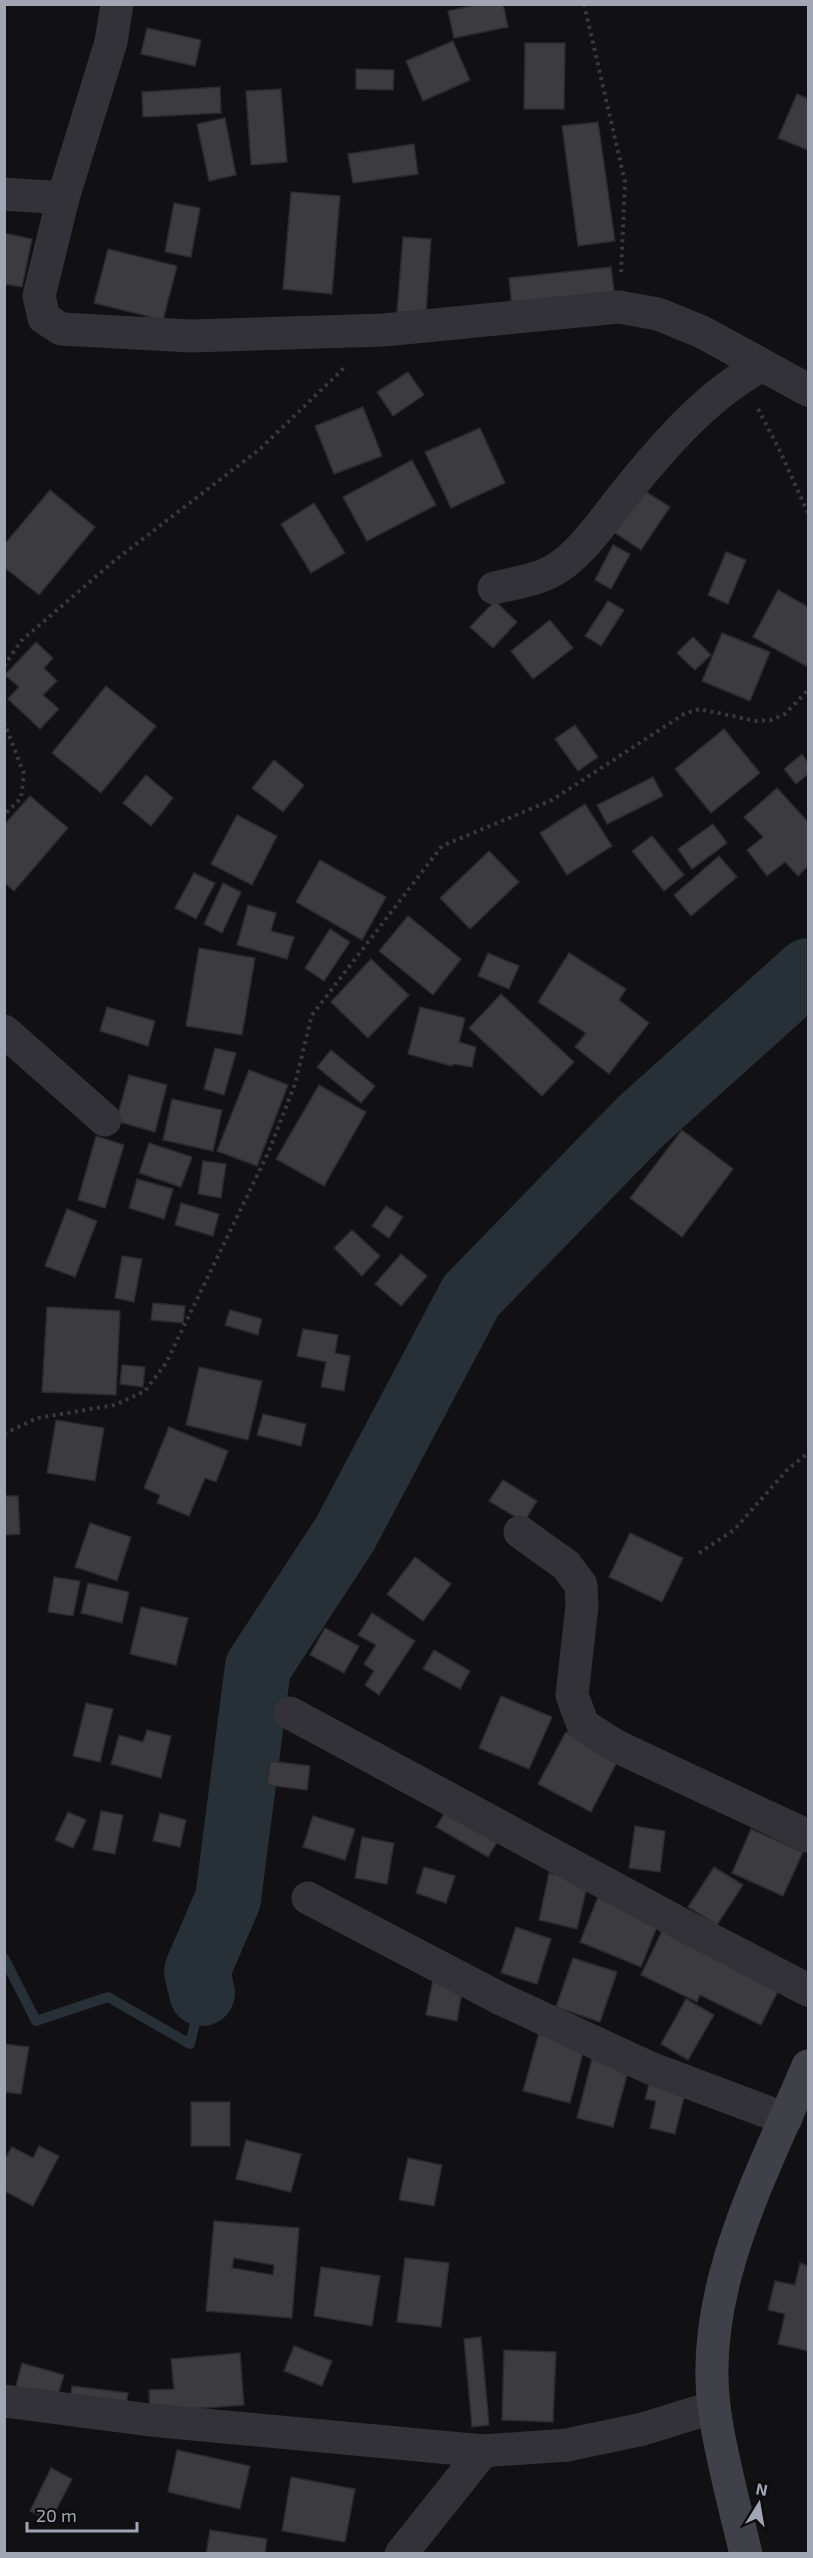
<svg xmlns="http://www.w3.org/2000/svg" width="813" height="2558" font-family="'Exo 2',sans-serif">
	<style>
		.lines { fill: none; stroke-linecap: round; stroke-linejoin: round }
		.stream { stroke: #272f37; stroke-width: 10 }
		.river { stroke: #272f37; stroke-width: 66 }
		.building { fill: #3b3b40; stroke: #2b2b2f; stroke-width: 1.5; fill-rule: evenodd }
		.path { stroke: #38393f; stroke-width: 4; stroke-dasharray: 3 4.5; stroke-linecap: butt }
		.street { stroke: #323238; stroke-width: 33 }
		.secondary { stroke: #404148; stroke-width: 33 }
	</style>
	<rect width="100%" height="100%" fill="#111113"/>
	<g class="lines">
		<!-- stream -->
		<path class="stream" d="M4 1958 36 2021 108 1997 190 2044 202 1993"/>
		<!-- river -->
		<path class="river" d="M202 1993 197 1971 228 1899 258 1667 345 1534 471 1296 641 1121 808 971"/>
	</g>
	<!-- building -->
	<g class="building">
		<path d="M479 4H503L508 27 454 38 448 11Z"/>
		<path d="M147 28 201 40 195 66 141 54Z"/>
		<path d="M453 41 470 80 423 101 406 61Z"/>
		<path d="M525 43H565L564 109H524Z"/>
		<path d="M356 69 394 70 393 90 356 89Z"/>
		<path d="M220 87 221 113 143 117 142 92Z"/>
		<path d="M281 89 287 162 251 165 246 91Z"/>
		<path d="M797 94 808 99V150L778 138Z"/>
		<path d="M225 118 236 175 209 181 197 124Z"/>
		<path d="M598 122 615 241 578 246 562 126Z"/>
		<path d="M414 144 418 174 353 183 348 154Z"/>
		<path d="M291 192 340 196 332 294 283 289Z"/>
		<path d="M174 203 200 208 191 257 165 252Z"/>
		<path d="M4 233 32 239 22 287 4 284Z"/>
		<path d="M403 237 431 239 426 313 397 312Z"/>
		<path d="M108 249 177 266 163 320 94 303Z"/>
		<path d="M611 267 615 298 512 309 509 278Z"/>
		<path d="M408 372 424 395 393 416 377 392Z"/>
		<path d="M363 407 382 456 334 474 315 426Z"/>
		<path d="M480 428 505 483 451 508 425 452Z"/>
		<path d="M412 460 436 505 367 541 343 497Z"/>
		<path d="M637 486 670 507 641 550 609 529Z"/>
		<path d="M50 490 95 527 39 595 4 567V545Z"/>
		<path d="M314 503 345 553 311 573 281 524Z"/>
		<path d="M613 545 630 554 611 589 595 580Z"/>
		<path d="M726 552 746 560 728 604 708 595Z"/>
		<path d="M778 590 808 607V667L753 637Z"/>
		<path d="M495 601 517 622 493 648 470 627Z"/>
		<path d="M608 601 624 610 601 646 585 636Z"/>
		<path d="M550 620 573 648 533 679 511 651Z"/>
		<path d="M722 633 770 652 750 701 702 681Z"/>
		<path d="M693 637 711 655 695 670 677 653Z"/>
		<path d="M36 642 53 658 44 668 57 681 43 695 59 709 40 729 8 699 19 687 5 675Z"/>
		<path d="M106 686 156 726 101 793 52 753Z"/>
		<path d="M575 725 598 757 578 771 555 739Z"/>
		<path d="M724 729 760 773 711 813 675 769Z"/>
		<path d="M802 754 808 763V774L796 784 784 769Z"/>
		<path d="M274 760 304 785 283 812 252 788Z"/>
		<path d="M146 775 173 798 151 826 123 803Z"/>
		<path d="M653 777 663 796 607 824 597 805Z"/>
		<path d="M777 788 808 822V866L798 876 785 862 767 876 747 850 763 837 744 817Z"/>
		<path d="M30 796 68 828 14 891 4 882V825Z"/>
		<path d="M585 804 612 846 567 875 540 833Z"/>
		<path d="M237 815 277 836 252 885 211 864Z"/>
		<path d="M713 824 727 843 692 869 678 849Z"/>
		<path d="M652 836 684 875 664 891 632 851Z"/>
		<path d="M489 851 519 882 470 929 440 898Z"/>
		<path d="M719 856 737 877 691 916 674 895Z"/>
		<path d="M320 860 386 897 362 940 296 902Z"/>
		<path d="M194 873 215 883 196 919 175 908Z"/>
		<path d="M223 883 241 892 222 933 204 924Z"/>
		<path d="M248 905 276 913 271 931 294 937 287 959 237 945Z"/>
		<path d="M408 916 461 959 433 995 379 951Z"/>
		<path d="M330 929 350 942 324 981 305 968Z"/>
		<path d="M199 948 255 958 242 1035 186 1026Z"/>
		<path d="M488 953 519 966 509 989 478 976Z"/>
		<path d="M569 953 626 989 619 1000 649 1023 609 1074 575 1047 586 1033 538 1002Z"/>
		<path d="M371 959 409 995 368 1038 331 1002Z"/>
		<path d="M501 994 574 1062 542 1096 469 1028Z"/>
		<path d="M107 1007 155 1021 148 1046 100 1031Z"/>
		<path d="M420 1007 465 1018 459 1042 476 1047 472 1067 453 1064 452 1066 408 1054Z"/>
		<path d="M215 1048 236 1053 224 1095 204 1089Z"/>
		<path d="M331 1050 375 1086 361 1103 317 1067Z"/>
		<path d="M249 1070 288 1085 257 1166 217 1151Z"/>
		<path d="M129 1075 167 1085 155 1132 116 1121Z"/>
		<path d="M319 1085 366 1112 324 1186 276 1159Z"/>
		<path d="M172 1099 222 1110 213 1151 163 1140Z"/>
		<path d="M682 1130 733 1169 682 1237 630 1198Z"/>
		<path d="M96 1136 124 1145 105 1208 78 1200Z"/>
		<path d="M149 1143 192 1157 181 1187 139 1173Z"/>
		<path d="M203 1161 226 1164 221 1198 198 1194Z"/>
		<path d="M137 1179 173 1189 164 1219 129 1208Z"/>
		<path d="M181 1203 219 1214 213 1236 175 1225Z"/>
		<path d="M386 1206 403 1217 389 1238 372 1226Z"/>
		<path d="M67 1209 97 1221 75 1277 45 1266Z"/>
		<path d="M352 1230 380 1256 362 1276 334 1248Z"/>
		<path d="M401 1254 427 1276 401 1306 375 1284Z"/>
		<path d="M122 1256 142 1259 134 1302 115 1298Z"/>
		<path d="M153 1303 185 1306 183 1323 151 1320Z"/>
		<path d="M47 1307 120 1311 116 1395 42 1392Z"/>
		<path d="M230 1310 262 1319 258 1335 225 1325Z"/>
		<path d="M303 1329 338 1335 335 1353 350 1356 344 1391 321 1387 326 1362 297 1356Z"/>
		<path d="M122 1365 145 1367 143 1387 120 1384Z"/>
		<path d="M199 1367 262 1381 248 1440 186 1425Z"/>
		<path d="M263 1414 306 1424 301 1446 257 1435Z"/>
		<path d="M56 1420 104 1428 95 1481 47 1473Z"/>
		<path d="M169 1427 228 1451 216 1482 205 1478 189 1516 157 1503 160 1495 144 1488Z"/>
		<path d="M503 1480 537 1501 524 1522 489 1501Z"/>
		<path d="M4 1496H18L20 1534 4 1535Z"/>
		<path d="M90 1523 131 1537 117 1581 75 1567Z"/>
		<path d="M630 1533 683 1558 662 1602 609 1577Z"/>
		<path d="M415 1557 451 1584 423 1621 387 1594Z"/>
		<path d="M54 1577 80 1581 73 1616 48 1612Z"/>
		<path d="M88 1583 129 1592 122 1623 81 1613Z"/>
		<path d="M141 1607 188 1618 176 1665 130 1654Z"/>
		<path d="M372 1613 415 1641 379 1695 365 1685 374 1671 364 1664 376 1645 358 1635Z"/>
		<path d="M325 1628 359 1646 344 1673 310 1655Z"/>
		<path d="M434 1650 470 1671 460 1689 423 1669Z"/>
		<path d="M501 1696 552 1717 529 1769 479 1748Z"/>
		<path d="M86 1703 113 1709 100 1762 73 1756Z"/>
		<path d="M147 1730 171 1736 161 1778 111 1764 119 1735 143 1742Z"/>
		<path d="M566 1732 618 1760 591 1812 538 1784Z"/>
		<path d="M270 1761 310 1766 307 1790 267 1785Z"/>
		<path d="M449 1806 501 1836 488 1857 436 1827Z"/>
		<path d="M101 1811 123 1815 115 1854 93 1850Z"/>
		<path d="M68 1812 86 1820 73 1848 55 1840Z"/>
		<path d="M160 1813 186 1820 180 1847 153 1841Z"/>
		<path d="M313 1816 355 1829 345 1860 303 1847Z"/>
		<path d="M635 1826 665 1831 660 1872 629 1868Z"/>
		<path d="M751 1829 803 1852 783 1896 732 1873Z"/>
		<path d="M362 1837 394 1843 387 1884 355 1878Z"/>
		<path d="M424 1867 455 1876 446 1903 416 1893Z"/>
		<path d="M714 1867 743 1885 717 1925 688 1907Z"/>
		<path d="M549 1873 588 1882 577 1929 539 1920Z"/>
		<path d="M600 1892 661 1917 641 1967 580 1942Z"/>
		<path d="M516 1927 551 1939 537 1984 501 1973Z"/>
		<path d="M664 1927 782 1983 761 2025 700 1995 697 2002 641 1975Z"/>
		<path d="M573 1958 617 1972 600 2022 556 2007Z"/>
		<path d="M434 1975 464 1981 457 2021 426 2015Z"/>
		<path d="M686 1999 714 2015 688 2060 661 2044Z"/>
		<path d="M539 2033 585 2045 570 2103 523 2091Z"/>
		<path d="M4 2044 29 2047 21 2094 4 2092Z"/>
		<path d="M594 2051 631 2060 613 2127 577 2118Z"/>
		<path d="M651 2077 687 2085 675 2134 650 2128 656 2101 645 2099Z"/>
		<rect x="191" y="2102" width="39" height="44"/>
		<path d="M246 2140 301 2154 291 2192 236 2179Z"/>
		<path d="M39 2146 59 2156 33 2206 4 2191V2160L12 2147 33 2158Z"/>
		<path d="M408 2158 442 2165 434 2206 399 2200Z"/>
		<path d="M214 2221 299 2228 292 2318 206 2311ZM234 2258 274 2265 273 2275 232 2268Z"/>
		<path d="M405 2258 449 2263 441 2327 397 2322Z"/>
		<path d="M800 2263 808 2266V2351L778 2344 785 2314 768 2310 775 2281 795 2285Z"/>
		<path d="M321 2267 380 2276 372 2326 314 2316Z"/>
		<path d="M481 2337 489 2425 472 2427 464 2339Z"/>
		<path d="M294 2346 332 2361 322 2386 284 2371Z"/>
		<path d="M504 2350 556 2352 553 2422 502 2420Z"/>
		<path d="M240 2353 244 2405 150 2412 149 2390 174 2389 171 2359Z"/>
		<path d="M22 2363 64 2375 56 2401 15 2390Z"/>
		<path d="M72 2386 128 2393 125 2411 70 2404Z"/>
		<path d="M177 2450 250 2466 240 2509 168 2492Z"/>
		<path d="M51 2468 72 2479 50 2522 30 2511Z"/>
		<path d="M291 2477 355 2489 345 2542 282 2531Z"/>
		<path d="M210 2530 267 2539 265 2554H206Z"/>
	</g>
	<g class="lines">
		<!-- path -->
		<g class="path">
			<path d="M584 4 625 182 621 272"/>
			<path d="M758 409 778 447 808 513"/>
			<path d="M4 666 21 641 114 561 260 449 344 368"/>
			<path d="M4 722 24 774 21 798 4 815"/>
			<path d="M4 1434 37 1418 115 1405 145 1391 166 1363 269 1151 295 1084 312 1015 442 846 552 800 684 714 699 709 756 721 771 720 785 714 808 690"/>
			<path d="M699 1553 734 1530 787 1470 808 1453"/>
		</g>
		<!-- street -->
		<g class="street">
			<path d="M117 4 111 42 63 198 39 296 44 318 61 329 192 336 384 330 619 307 658 314 702 332 808 390"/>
			<path d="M4 194 63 198"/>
			<path d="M494 588C515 583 540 580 559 567 584 550 604 520 623 496 663 446 706 396 762 365"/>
			<path d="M4 1031 105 1120"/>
			<path d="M520 1532 566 1565 581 1585 582 1606 572 1695 583 1725 616 1746 808 1836"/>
			<path d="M290 1713 681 1924 808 1990"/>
			<path d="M308 1898 499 1998 650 2068 786 2119"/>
			<path d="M4 2401 150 2420 483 2451 567 2445 643 2429 714 2407"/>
			<path d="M401 2554 483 2451"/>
		</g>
		<!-- secondary -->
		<path class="secondary" d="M746 2554C735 2507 720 2454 714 2407 699 2288 764 2171 808 2066"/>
	</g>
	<!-- border -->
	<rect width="813" height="2558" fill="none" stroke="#a2a6b4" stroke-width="12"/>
	<!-- north arrow -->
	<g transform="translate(759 2504) rotate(11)" stroke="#0c0c0e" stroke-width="4.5" paint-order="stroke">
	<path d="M0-4.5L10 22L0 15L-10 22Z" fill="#a2a6b4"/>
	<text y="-9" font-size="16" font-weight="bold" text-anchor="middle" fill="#a2a6b4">N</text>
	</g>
	<!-- scale -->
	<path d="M27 2522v9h110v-9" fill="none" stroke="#a2a6b4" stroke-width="3"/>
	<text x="36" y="2522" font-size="18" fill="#a2a6b4" stroke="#0c0c0e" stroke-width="4.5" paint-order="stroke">20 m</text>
</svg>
